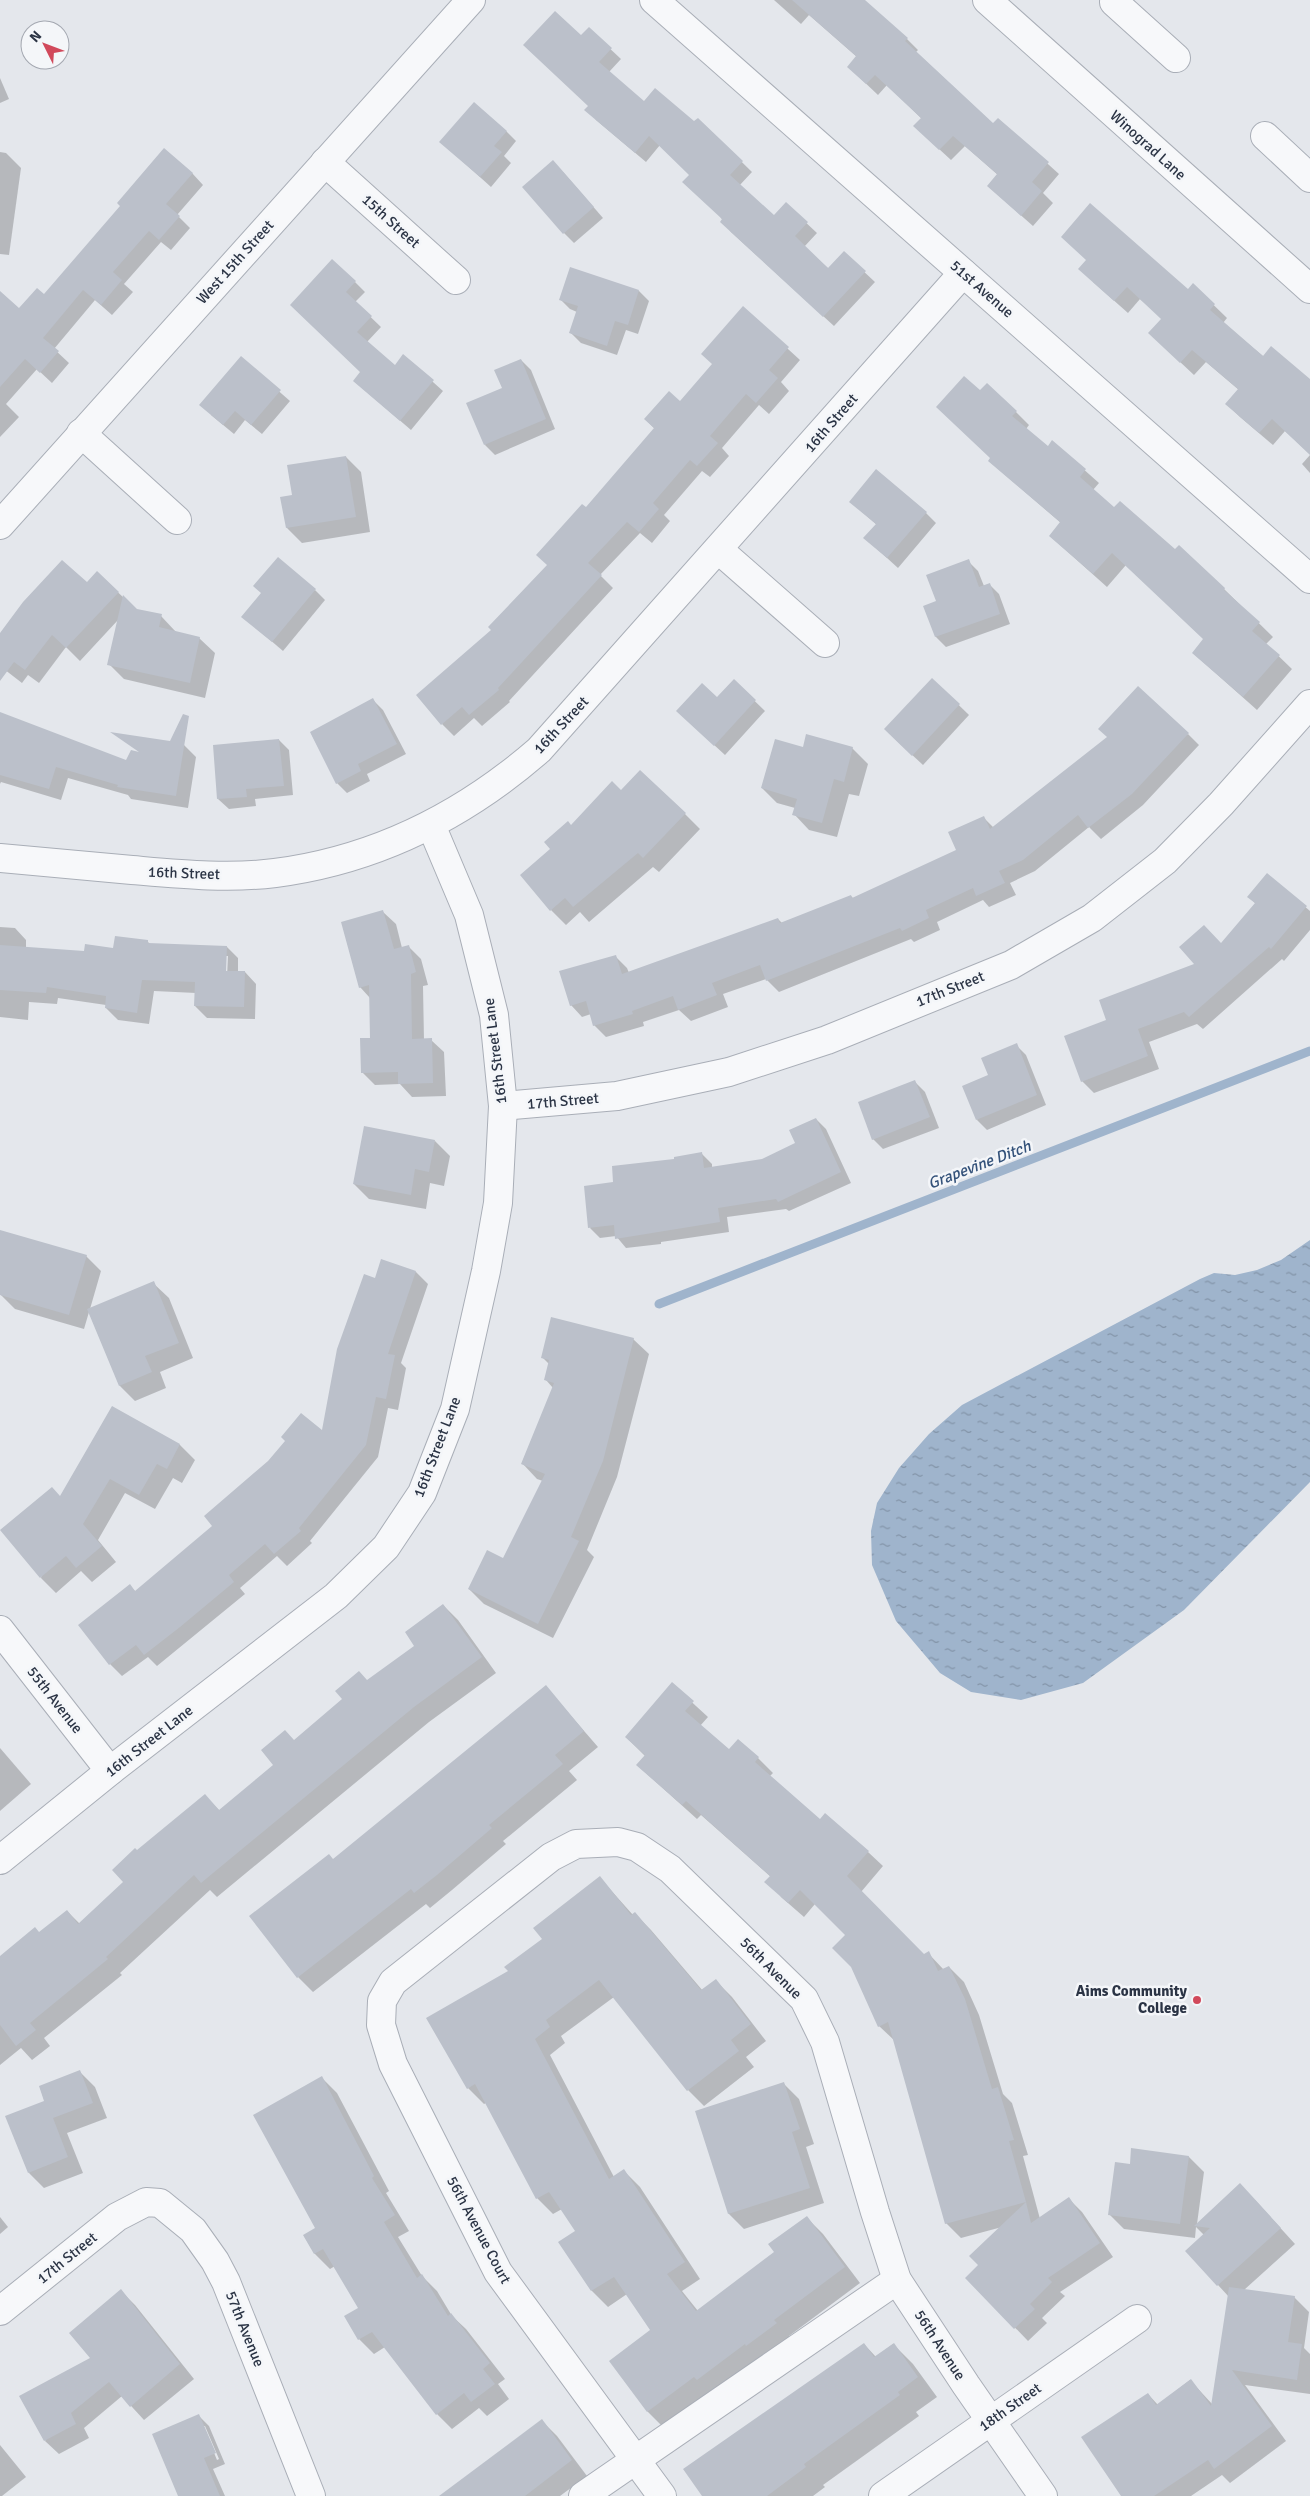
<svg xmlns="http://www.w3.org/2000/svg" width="1310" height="2496" font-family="Signika,sans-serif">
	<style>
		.water { fill: url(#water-ripples) }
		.shadow { fill: #0003; fill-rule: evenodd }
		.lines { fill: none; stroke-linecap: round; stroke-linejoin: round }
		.stream { stroke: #9fb4cc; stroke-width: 9 }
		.building { fill: #bbc0ca }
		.minor-casing { stroke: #a9aeb7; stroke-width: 30 }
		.minor { stroke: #f7f8fa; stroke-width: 28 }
		.poi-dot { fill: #d1495b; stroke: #f4f6f9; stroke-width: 2 }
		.labels { text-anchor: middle; stroke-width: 5; stroke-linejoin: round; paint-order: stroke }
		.street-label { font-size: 15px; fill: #2b3445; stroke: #f4f6f9 }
		.poi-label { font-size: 15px; font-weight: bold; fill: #2b3445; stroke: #f4f6f9; text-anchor: end }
		.water-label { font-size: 16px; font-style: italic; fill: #34527a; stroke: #f4f6f9 }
	</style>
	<defs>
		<pattern id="water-ripples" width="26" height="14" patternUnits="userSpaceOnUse" patternTransform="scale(1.25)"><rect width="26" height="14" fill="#9fb4cc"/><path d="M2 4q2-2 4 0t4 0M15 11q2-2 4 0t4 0" fill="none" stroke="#8293a7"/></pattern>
	</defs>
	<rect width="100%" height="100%" fill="#e4e7ec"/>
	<!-- water -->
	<path class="water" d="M1310 1240V1482L1184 1610 1083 1683 1021 1700 971 1692 940 1673 896 1621 872 1565 871 1531 877 1503 899 1468 929 1434 962 1405 1200 1279 1214 1273 1235 1275 1257 1270 1281 1260Z"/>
	<!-- shadow -->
	<g class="shadow">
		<path d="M774 0H863L907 39 918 50 916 52 993 124 998 119 1059 174 1043 193 1053 203 1033 226 988 186 998 175 965 146 951 160 926 137 922 119 887 85 878 95 860 78 857 57 809 15 801 24Z"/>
		<path d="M589 29 621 59 609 72 645 103 694 123 698 119 752 172 739 186 774 217 786 204 817 233 804 247 829 269 844 253 875 282 834 326 731 232 691 175 660 145 646 162 596 120 589 106 581 36Z"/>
		<path d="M0 78 9 99 0 103Z"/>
		<path d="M506 131 516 141 504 156 511 163 491 187 441 142Z"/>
		<path d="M0 152 6 153 21 168 9 255 0 254Z"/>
		<path d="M563 172 603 218 574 243 564 233Z"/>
		<path d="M192 173 203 185 177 215 190 228 171 250 161 242 124 284 133 292 112 315 95 300 54 349 69 363 52 383 37 369 6 404 19 417 0 437V313L19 310 44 296Z"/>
		<path d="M355 282 365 292 355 302 381 327 367 342 395 366 404 356 443 391 411 430 354 381 362 372 291 305Z"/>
		<path d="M1093 282 1188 291 1193 285 1227 318 1223 323 1310 395V454L1285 431 1273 445 1240 417 1227 404 1239 390 1206 362 1194 375 1163 346V319L1140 299 1128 313Z"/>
		<path d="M639 291 649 301 638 334 626 330 617 355 581 343 571 333 577 312 570 309 560 299Z"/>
		<path d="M743 308 800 360 781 382 789 391 769 414 759 405 722 448 729 456 710 477 702 471 664 515 670 521 652 543 640 533 600 575 613 588 509 701 510 702 482 726 474 718 454 736 442 724 493 630 548 566 586 509 655 429 645 419 680 403 713 364Z"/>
		<path d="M241 358 290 401 262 434 245 420 234 434 211 415Z"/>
		<path d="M521 360 531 370 555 429 495 455 485 445 503 388Z"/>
		<path d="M980 392 1016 412 1029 425 1026 429 1048 448 1053 442 1099 483 1093 490 1114 509 1176 551 1224 589 1273 637 1266 644 1292 669 1257 710 1193 653 1205 640 1126 565 1107 587 1050 536 1061 523 989 461 992 458Z"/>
		<path d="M1310 455V473L1302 464Z"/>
		<path d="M346 457 361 472 370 532 302 543 287 528 282 498 293 496Z"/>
		<path d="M861 511 926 513 936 523 898 568 865 538 877 525Z"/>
		<path d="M968 561 978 571 984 586 989 584 999 594 1010 624 946 647 936 637 925 606 938 602Z"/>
		<path d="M97 573 137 610 161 616 176 632 199 638 215 653 205 698 124 679 109 664 118 620 80 661 66 647 39 683 28 675 22 683 0 666V635L87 584Z"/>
		<path d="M315 590 325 600 283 651 243 617Z"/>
		<path d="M932 679 969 715 923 765 895 739Z"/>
		<path d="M734 681 765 711 725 755 688 721 717 699Z"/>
		<path d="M373 700 383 710 406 754 367 774 370 781 347 793 337 783 311 733Z"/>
		<path d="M0 713 126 761 140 754 184 745 196 757 188 808 131 799 128 795 68 778 61 800 1 782 0 784Z"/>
		<path d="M1188 734 1199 745 1143 805 1101 839 1089 827 1035 871 1010 883 1016 895 989 907 983 900 937 922 940 930 914 942 911 939 779 992 766 979 723 994 728 1007 691 1021 679 1010 643 1022 644 1026 606 1037 594 1025 591 1014 582 1017 571 1005 615 956 627 968 629 973 778 919 782 923 851 896 854 899 957 851 983 817 994 828Z"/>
		<path d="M279 740 289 750 293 795 255 799 256 806 229 809 218 799Z"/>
		<path d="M804 748H852L868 764 859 796 849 794 837 837 809 830 794 814 795 808 777 803 762 788Z"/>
		<path d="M621 792 685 814 700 829 659 872 653 867 589 922 580 912 566 925 551 910 571 827Z"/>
		<path d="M1267 874 1310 911V930L1284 961 1282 959 1203 1029 1197 1024 1149 1042 1159 1069 1094 1093 1082 1081 1108 1020 1196 964 1221 944 1256 904 1249 897Z"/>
		<path d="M383 912 396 924 402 948 408 946 421 959 428 985 423 986 424 1040H431L444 1052 446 1096 412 1097 400 1084 375 1085 362 1072 372 1039 370 998 360 987Z"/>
		<path d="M0 927 15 928 26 940V948L85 952 114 950 148 942 151 945 227 947 238 958V972H245L256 984 255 1019 207 1018 195 1006 196 993 154 991 149 1024 118 1020 106 1008V1005L58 998 57 1004 29 1002 28 1020 0 1017ZM226 956H228L227 977H225Z"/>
		<path d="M1016 1045 1026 1055 1046 1105 987 1130 977 1120 990 1075Z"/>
		<path d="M915 1082 925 1092 939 1128 883 1149 873 1139Z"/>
		<path d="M816 1119 826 1129 851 1183 789 1211 786 1209 727 1217 729 1232 661 1242V1244L626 1248 616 1236 600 1238 590 1228 615 1183 676 1160 702 1154 712 1164V1168L762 1161 797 1144Z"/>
		<path d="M435 1141 450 1156 444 1186 430 1183 426 1209 369 1199 354 1184Z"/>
		<path d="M0 1231 86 1256 101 1271 90 1309 153 1283 169 1298 193 1358 160 1372 166 1388 135 1401 120 1386 89 1312 84 1329 15 1309 0 1294Z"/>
		<path d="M416 1272 428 1284 401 1363 406 1368 398 1410 388 1408 378 1457 310 1541 312 1543 287 1566 277 1556 240 1588 245 1594 157 1666 148 1657 122 1676 110 1664 130 1586 136 1592 323 1433 376 1279Z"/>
		<path d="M633 1339 649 1354 617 1477 587 1550 594 1557 553 1638 484 1604 469 1589 504 1560 543 1481 537 1479 522 1463 553 1388 546 1380 550 1365 542 1357Z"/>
		<path d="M113 1408 180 1445 195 1460 182 1483 173 1478 155 1509 125 1493 98 1540 116 1562 92 1582 81 1571 56 1593 41 1578 61 1497Z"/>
		<path d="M443 1605 458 1620 496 1673 429 1722 217 1897 210 1890 120 1973 122 1975 44 2038 50 2046 32 2060 21 2048 0 2065V1958L40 1933 67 1911 80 1924 125 1882 137 1852 205 1796 220 1811 275 1765 295 1741 368 1681 416 1646Z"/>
		<path d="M672 1684 708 1717 700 1726 729 1750 758 1758 773 1773 770 1776 820 1820 868 1852 883 1866 861 1892 923 1955 928 1953 944 1970 949 1967 964 1982 979 2015 1003 2094 1012 2103 1028 2155 1023 2156 1040 2219 1069 2199 1082 2212 1113 2257 1060 2292 1065 2296 1042 2318 1047 2323 1028 2341 967 2278 980 2265 1002 2227 961 2238 946 2223 895 2041 879 2026 847 1935 815 1904 804 1917 781 1897 771 1877 701 1815 697 1819 637 1765 645 1756 626 1737Z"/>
		<path d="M546 1687 598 1747 569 1771 577 1780 503 1841 506 1844 452 1890 430 1908 426 1904 313 1992 298 1977 333 1860Z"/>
		<path d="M0 1748 31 1784 0 1811Z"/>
		<path d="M600 1878 633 1915 635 1914 651 1930 703 1991 716 1981 732 1997 766 2041 746 2057 754 2067 704 2106 688 2090 614 1997 561 2036 565 2043 550 2055 614 2177 624 2171 640 2187 700 2279 682 2291 698 2311 776 2253 807 2218 823 2234 860 2283 789 2336 792 2340 664 2428 648 2412 611 2361 652 2331 627 2294 608 2307 592 2291 560 2243 577 2231 562 2209 553 2214 537 2198 486 2103 484 2104 468 2088 510 1972 543 1940Z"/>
		<path d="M80 2072 95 2087 107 2118 67 2133 83 2173 44 2188 29 2173 46 2101Z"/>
		<path d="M322 2078 337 2093 389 2191 386 2193 409 2231 398 2237 422 2276 437 2291 452 2316 466 2329 505 2379 498 2384 509 2399 487 2416 479 2408 452 2429 437 2414 385 2347 374 2354 359 2339 360 2308 335 2266 330 2269 315 2254 304 2236 317 2228Z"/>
		<path d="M784 2084 799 2099 814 2144 806 2147 824 2203 744 2229 729 2214 696 2112Z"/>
		<path d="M1189 2157 1204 2172 1197 2224 1255 2200 1295 2244 1244 2290 1294 2297 1309 2312 1304 2348 1310 2354V2394L1245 2385 1286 2441 1230 2483 1222 2475 1191 2496H1123L1148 2394 1158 2405 1190 2380 1213 2405 1229 2297 1218 2285 1204 2235 1196 2227 1195 2238 1124 2229 1109 2214 1131 2165Z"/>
		<path d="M0 2217 8 2227 0 2234Z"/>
		<path d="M121 2291 135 2305 194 2379 144 2420 122 2396 84 2428 89 2438 59 2454 45 2441 92 2358Z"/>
		<path d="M864 2344 876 2357 893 2344 913 2364 937 2397 916 2412 919 2416 823 2485 825 2487 813 2496H704Z"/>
		<path d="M199 2416 209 2426 225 2464 213 2469 225 2496H180ZM203 2426H205L219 2459 217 2460Z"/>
		<path d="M542 2421 557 2436 587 2476 560 2496H442Z"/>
		<path d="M0 2445 26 2477 2 2496H0Z"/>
	</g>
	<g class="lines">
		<!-- stream -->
		<path class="stream" d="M659 1304 1310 1051"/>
	</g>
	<!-- building -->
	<g class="building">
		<path d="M792 0H865L908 38 905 41 993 123 998 118 1049 162 1032 182 1042 191 1021 216 987 186 997 174 953 136 939 150 913 126 921 118 875 75 866 84 847 67 856 56Z"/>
		<path d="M555 11 581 35 589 27 612 48 599 62 644 101 655 88 694 121 698 118 743 161 730 175 774 215 786 202 808 222 795 236 828 268 844 251 866 271 823 317 720 222 722 219 682 182 689 175 649 136 635 153 584 110 588 106 523 45Z"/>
		<path d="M474 102 507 131 494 146 502 152 480 177 439 142Z"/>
		<path d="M164 148 193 173 166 204 180 216 159 240 149 231 113 272 122 280 101 305 83 290 43 338 59 351 40 373 25 359 0 387V291L19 308 37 288 44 294 120 206 117 203Z"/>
		<path d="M553 160 594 207 563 234 522 187Z"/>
		<path d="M1090 203 1188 289 1193 283 1215 304 1210 310 1263 356 1271 346 1310 379V455L1272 419 1259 433 1225 404 1238 389 1192 350 1180 363 1148 333 1161 319 1127 287 1114 301 1078 269 1086 260 1061 237Z"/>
		<path d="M332 259 356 281 346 292 372 316 357 332 395 365 403 354 434 380 400 421 353 381 360 372 290 305Z"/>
		<path d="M570 267 639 290 628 325 615 321 607 346 569 333 578 306 559 300Z"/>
		<path d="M743 306 789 347 769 370 778 378 756 403 746 394 710 436 718 443 697 466 690 460 653 503 659 509 639 532 627 522 588 563 602 575 498 688 499 690 469 715 462 707 441 725 416 695 491 630 488 627 547 565 536 555 582 504 586 507 654 428 644 419 669 391 680 401 712 364 701 354Z"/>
		<path d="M241 356 281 390 251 425 235 411 223 425 199 405Z"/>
		<path d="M521 359 546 419 484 445 466 403 502 388 494 370Z"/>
		<path d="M964 376 980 390 987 383 1017 411 1012 416 1048 446 1052 440 1086 469 1080 477 1114 507 1120 501 1175 549 1179 545 1225 588 1224 590 1260 622 1252 631 1280 655 1243 697 1192 653 1203 639 1112 553 1093 574 1049 536 1060 522 988 461 990 458 936 407Z"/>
		<path d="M346 456 356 517 286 528 280 497 292 495 287 465Z"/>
		<path d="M876 469 927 512 887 558 863 538 876 524 849 502Z"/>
		<path d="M278 557 316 589 272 642 241 617 261 593 253 586Z"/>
		<path d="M969 559 979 587 990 583 1000 614 935 637 923 606 936 601 926 575Z"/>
		<path d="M62 560 87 582 97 571 119 592 66 648 52 635 25 670 14 662 0 681V633L23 602Z"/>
		<path d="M123 595 137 609 162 614 159 627 200 637 190 683 107 665Z"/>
		<path d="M932 678 960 704 912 756 884 729Z"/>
		<path d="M734 679 756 700 714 746 676 711 702 683 717 697Z"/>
		<path d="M1138 686 1189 733 1132 794 1088 828 1078 815 1023 860 999 871 1005 883 976 896 973 888 926 910 929 918 902 931 900 928 766 981 760 965 712 983 717 995 678 1010 673 996 632 1011 633 1014 593 1026 586 1001 570 1006 559 971 616 955 622 974 778 918 780 923 851 895 852 898 956 850 948 832 984 816 990 829 1107 737 1098 729Z"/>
		<path d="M373 698 397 744 358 764 361 771 336 784 310 732Z"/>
		<path d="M0 712 126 760 131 750 139 752 110 732 170 741 183 714 189 716 176 796 117 787 118 785 56 767 49 789 0 775Z"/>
		<path d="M806 734 853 747 844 782 834 779 822 823 792 815 797 799 761 788 775 739 803 747Z"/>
		<path d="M279 739 284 786 246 789 247 797 217 799 213 745Z"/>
		<path d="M640 770 686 813 643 858 638 853 573 907 565 898 550 911 520 875 550 849 544 842 568 821 571 825 612 781 621 790Z"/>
		<path d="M1267 873 1307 906 1271 949 1269 947 1189 1017 1184 1012 1138 1029 1148 1056 1081 1082 1064 1036 1106 1020 1099 1000 1194 964 1179 947 1204 925 1221 943 1255 903 1247 897Z"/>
		<path d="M383 910 394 949 409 945 416 972 411 974 412 1039 432 1038 433 1083 398 1084V1072L361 1073 360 1038H370L369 985 359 988 341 922Z"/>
		<path d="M115 936 148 940V943L227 946 226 971H245L244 1007 194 1006 195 982 142 980 137 1013 105 1008 106 996 47 987 46 993 0 990V945L84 951 85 944 113 948Z"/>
		<path d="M1017 1043 1037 1095 976 1120 962 1086 988 1075 981 1058Z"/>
		<path d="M915 1080 930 1117 872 1140 858 1102Z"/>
		<path d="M816 1118 841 1172 778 1202 776 1199 718 1208 720 1222 615 1239 614 1225 588 1228 584 1186 613 1182 612 1166 674 1159V1157L702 1152 704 1168 762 1159 795 1143 789 1130Z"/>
		<path d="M364 1126 435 1140 429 1172 415 1169 411 1195 353 1184Z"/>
		<path d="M0 1230 87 1255 69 1315 0 1295Z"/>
		<path d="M381 1259 416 1271 388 1354 395 1355 386 1399 376 1397 366 1445 299 1528 301 1531 274 1554 265 1544 229 1575 234 1582 180 1627 144 1655 136 1645 109 1665 78 1625 130 1584 135 1591 212 1526 204 1516 268 1461 285 1441 281 1437 301 1413 322 1430 337 1349 364 1274 375 1278Z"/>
		<path d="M154 1281 179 1343 145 1356 152 1372 119 1386 87 1309Z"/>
		<path d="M551 1317 634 1338 603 1461 571 1537 579 1541 538 1624 468 1589 487 1550 503 1558 545 1474 521 1464 554 1383 544 1380 549 1360 541 1358Z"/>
		<path d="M112 1406 180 1444 167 1469 157 1464 139 1495 110 1479 83 1524 102 1546 76 1568 66 1556 40 1578 0 1530 52 1487 60 1496Z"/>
		<path d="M443 1604 482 1657 414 1707 201 1883 194 1875 106 1957 108 1959 30 2023 36 2030 16 2046 0 2025V1956L35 1927 39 1932 67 1910 78 1924 123 1882 112 1870 135 1848 137 1850 205 1794 219 1810 273 1765 261 1750 285 1730 294 1740 342 1699 335 1691 359 1671 367 1680 414 1646 405 1632Z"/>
		<path d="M672 1682 694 1701 685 1711 729 1749 738 1739 759 1757 755 1762 820 1819 825 1813 869 1851 847 1876 924 1954 929 1951 938 1971 949 1966 965 1999 992 2089 998 2087 1014 2140 1009 2141 1026 2202 945 2224 888 2022 878 2027 851 1967 832 1948 845 1935 800 1890 788 1903 764 1882 770 1876 686 1801 682 1805 636 1765 645 1755 625 1737Z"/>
		<path d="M546 1685 584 1731 555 1755 563 1764 489 1825 492 1828 437 1875 414 1893 411 1889 297 1978 249 1916 329 1854 333 1859Z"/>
		<path d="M600 1876 631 1915 635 1912 701 1990 716 1979 751 2024 731 2040 739 2051 687 2091 599 1980 546 2020 550 2027 535 2039 609 2179 624 2169 685 2262 667 2274 696 2311 774 2252 768 2244 807 2216 845 2267 774 2320 777 2323 746 2346 745 2344 697 2380 694 2377 647 2412 609 2361 650 2330 614 2277 591 2291 558 2242 575 2231 549 2192 536 2199 475 2084 467 2089 426 2018 508 1971 504 1967 542 1939 533 1928Z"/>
		<path d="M80 2070 93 2103 53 2118 68 2157 28 2173 5 2116 44 2101 39 2086Z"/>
		<path d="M322 2076 374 2176 372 2178 395 2215 384 2222 417 2278 422 2274 448 2316 451 2313 490 2363 483 2369 495 2384 471 2402 464 2393 436 2415 372 2332 358 2340 344 2316 358 2308 323 2249 314 2254 303 2235 315 2228 253 2115Z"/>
		<path d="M784 2082 800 2129 792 2132 810 2188 728 2214 695 2111Z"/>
		<path d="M1131 2148 1189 2156 1180 2224 1108 2215 1115 2162 1130 2164Z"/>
		<path d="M1240 2183 1281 2228 1217 2286 1185 2251 1210 2228 1194 2226Z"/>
		<path d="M1069 2197 1100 2243 1048 2278 1052 2282 1030 2304 1035 2309 1014 2329 965 2278 978 2265 969 2256 1026 2202 1031 2223Z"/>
		<path d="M1229 2287 1295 2296 1288 2342 1302 2344 1297 2380 1232 2370 1272 2426 1214 2469 1208 2460 1154 2496H1121L1081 2437 1148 2393 1156 2405 1191 2379 1211 2406Z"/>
		<path d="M121 2289 180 2364 130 2407 109 2382 71 2413 76 2424 44 2441 19 2396 90 2358 69 2333Z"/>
		<path d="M864 2343 874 2357 894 2343 918 2377 898 2392 900 2395 804 2464 806 2467 767 2496H702L683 2469Z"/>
		<path d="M199 2414 216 2453 204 2458 220 2496H178L152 2434Z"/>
		<path d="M542 2419 572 2460 525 2496H439Z"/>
	</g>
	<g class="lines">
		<!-- minor casing -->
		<g class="minor-casing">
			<g id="minor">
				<path d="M654 0 1310 579"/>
				<path d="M987 0 1310 289"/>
				<path d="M1114 2 1176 58"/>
				<path d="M1265 136 1310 178"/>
				<path d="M325 162 456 280"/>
				<path d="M81 433 177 520"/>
				<path d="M0 525 471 0"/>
				<path d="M719 550 825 643"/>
				<path d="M0 858C44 862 88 866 132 870 179 874 228 879 275 873 375 860 463 816 539 750L963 273"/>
				<path d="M503 1106 617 1096 729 1072 827 1040 1011 965 1092 918 1165 861 1221 804 1310 704"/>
				<path d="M0 1630 110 1771"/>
				<path d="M0 1860 110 1771 336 1596 386 1547 422 1493 455 1409 486 1271 498 1203 503 1106 494 1015 469 915 431 825"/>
				<path d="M0 2311 117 2217 146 2202 160 2203 193 2230 215 2261 226 2282 311 2496"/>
				<path d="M583 2496 897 2280"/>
				<path d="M662 2496 498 2272 393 2064 381 2025 382 2001 393 1982 551 1857 576 1844 618 1842 637 1847 670 1869 804 1999 825 2042 875 2212 897 2280 966 2385 1043 2496"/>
				<path d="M883 2496 1137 2319"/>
			</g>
		</g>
		<!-- minor -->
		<use href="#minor" class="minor"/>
	</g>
	<!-- markers -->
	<circle class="poi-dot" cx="1197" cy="2000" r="5"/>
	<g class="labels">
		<!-- street labels -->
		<g class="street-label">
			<text transform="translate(1148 145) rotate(42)" y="5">Winograd Lane</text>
			<text transform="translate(391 221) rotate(42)" y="5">15th Street</text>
			<text transform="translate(235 262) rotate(-48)" y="5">West 15th Street</text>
			<text transform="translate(982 289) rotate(41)" y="5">51st Avenue</text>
			<text transform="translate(831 423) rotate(-49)" y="5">16th Street</text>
			<text transform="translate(561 725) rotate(-47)" y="5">16th Street</text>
			<text transform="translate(184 873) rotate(2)" y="5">16th Street</text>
			<text transform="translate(950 989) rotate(-22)" y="5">17th Street</text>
			<text transform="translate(495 1051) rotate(-97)" y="5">16th Street Lane</text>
			<text transform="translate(563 1101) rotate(-5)" y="5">17th Street</text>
			<text transform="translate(437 1447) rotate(-69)" y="5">16th Street Lane</text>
			<text transform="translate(55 1700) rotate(52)" y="5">55th Avenue</text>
			<text transform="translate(149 1741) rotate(-38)" y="5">16th Street Lane</text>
			<text transform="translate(771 1968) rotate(45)" y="5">56th Avenue</text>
			<text transform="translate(479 2230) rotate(62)" y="5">56th Avenue Court</text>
			<text transform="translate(67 2258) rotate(-39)" y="5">17th Street</text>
			<text transform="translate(245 2329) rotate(68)" y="5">57th Avenue</text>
			<text transform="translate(940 2345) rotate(57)" y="5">56th Avenue</text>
			<text transform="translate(1010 2407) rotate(-35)" y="5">18th Street</text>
		</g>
		<!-- poi labels -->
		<g class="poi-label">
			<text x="1187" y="1996">Aims Community<tspan x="1187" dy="17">College</tspan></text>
		</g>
		<!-- water labels -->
		<g class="water-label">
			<text transform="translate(979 1164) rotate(-21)" y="6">Grapevine Ditch</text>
		</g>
	</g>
	<!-- north arrow -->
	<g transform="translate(45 45) rotate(312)"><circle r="24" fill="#f4f6f9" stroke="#a4a8b1"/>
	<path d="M0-4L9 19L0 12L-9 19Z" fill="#d1495b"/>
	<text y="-8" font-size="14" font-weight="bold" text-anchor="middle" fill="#2b3445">N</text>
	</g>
</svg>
